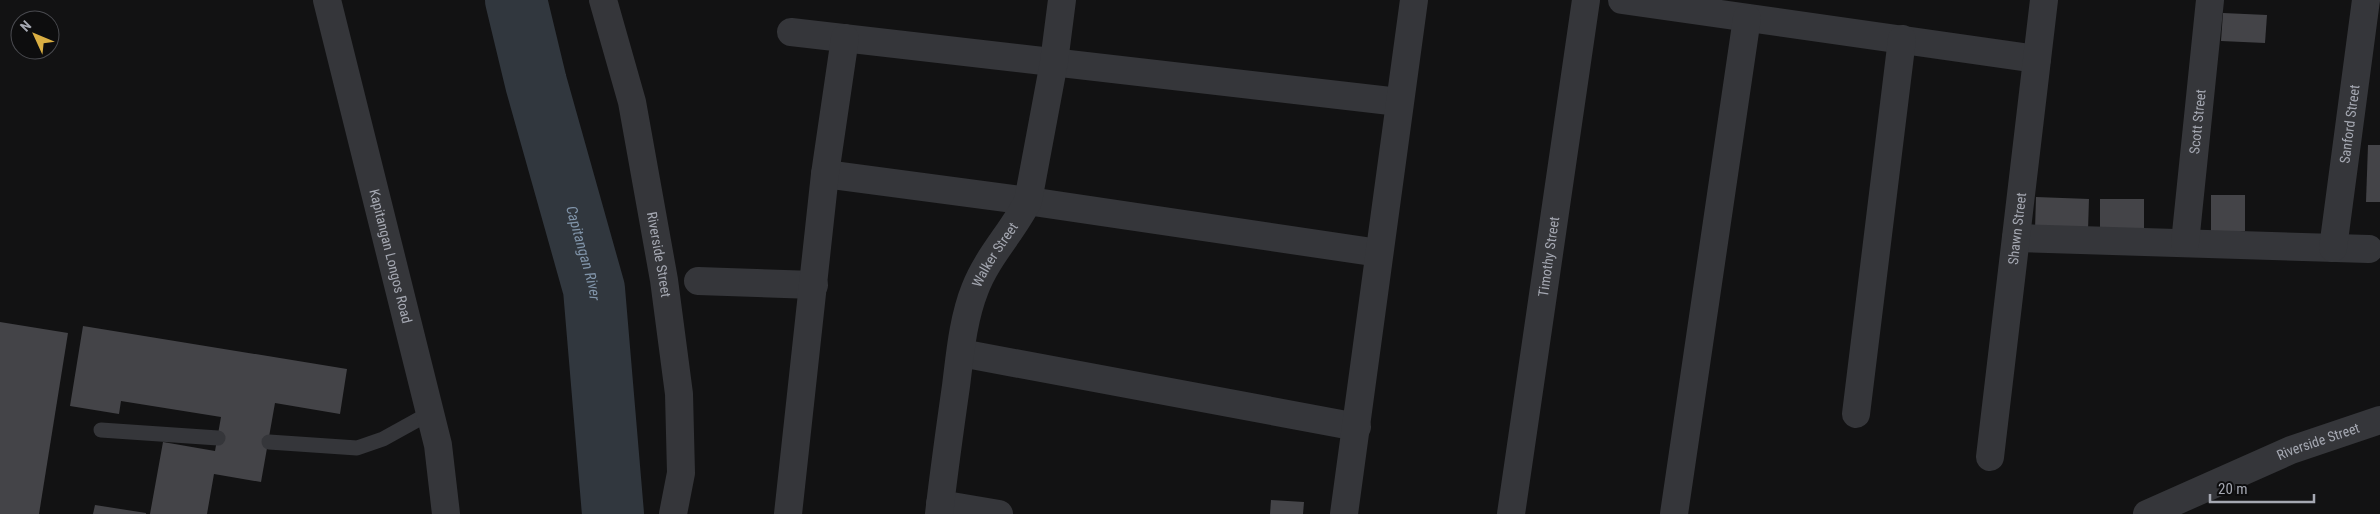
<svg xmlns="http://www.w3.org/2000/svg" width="2380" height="514" font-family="'Roboto Condensed',sans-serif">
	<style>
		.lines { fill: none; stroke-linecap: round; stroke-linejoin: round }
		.river { stroke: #31373e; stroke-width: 62 }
		.building { fill: #444448 }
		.service { stroke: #35363a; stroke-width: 15 }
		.minor { stroke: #35363a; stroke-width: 28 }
		.labels { text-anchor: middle; stroke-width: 4; stroke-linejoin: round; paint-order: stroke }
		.street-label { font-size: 14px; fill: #a5a8b2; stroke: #0d0d0e }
		.water-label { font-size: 15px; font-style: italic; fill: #8094a9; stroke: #0d0d0e }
	</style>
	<rect width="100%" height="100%" fill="#121213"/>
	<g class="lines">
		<!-- river -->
		<path class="river" id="s1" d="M516 0 536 83 594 289 613 514"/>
	</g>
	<!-- building -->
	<g class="building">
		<path d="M2223 13 2267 15 2265 43 2221 41Z"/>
		<path d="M2368 145H2380V202H2366Z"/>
		<rect x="2211" y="195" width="34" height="36"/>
		<path d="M2036 197 2089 199 2088 230 2035 229Z"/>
		<rect x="2100" y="199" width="44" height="31"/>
		<path d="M0 322 68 333 39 514H0Z"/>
		<path d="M83 326 347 369 340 414 275 403 261 482 214 474 207 514H150L163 442 215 451 221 417 121 401 119 414 70 406Z"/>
		<path d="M1271 500 1304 502 1303 514H1270Z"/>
		<path d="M95 505 146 513V514H93Z"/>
	</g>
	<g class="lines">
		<!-- service -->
		<g class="service">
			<path d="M101 430 218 438"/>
			<path d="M269 442 357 448 383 439 430 413"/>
		</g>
		<!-- minor -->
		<g class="minor">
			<path id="s2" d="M327 0 438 445 446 514"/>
			<path id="s3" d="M603 0 632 102 664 280 679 394 681 473 673 514"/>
			<path d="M1622 0 2037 59"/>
			<path d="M791 32 1399 102"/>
			<path d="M825 174 1028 201 1379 253"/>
			<path d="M2016 238 2369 249"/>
			<path id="s4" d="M2185 243 2210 0"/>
			<path id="s5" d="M2333 248 2366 0"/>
			<path d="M698 281 814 285"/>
			<path d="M961 353 1357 427"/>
			<path d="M1856 414 1902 39"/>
			<path id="s6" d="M1990 457 2044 0"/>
			<path d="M940 504 999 514"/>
			<path d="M788 514 825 174 845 38"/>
			<path id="s7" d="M939 514C944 471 950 428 956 386 960 354 963 319 975 289 987 257 1013 231 1028 201L1054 62 1062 0"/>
			<path d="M1344 514 1414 0"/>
			<path id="s8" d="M1511 514 1586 0"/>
			<path d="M1674 514 1747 18"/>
			<path id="s9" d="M2147 514 2291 450 2380 420"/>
		</g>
	</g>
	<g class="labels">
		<!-- street labels -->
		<g class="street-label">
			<text dy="5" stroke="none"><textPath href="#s4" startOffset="122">Scott Street</textPath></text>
			<text dy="5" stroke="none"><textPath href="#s5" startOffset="125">Sanford Street</textPath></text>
			<text dy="5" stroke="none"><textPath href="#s6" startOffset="230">Shawn Street</textPath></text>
			<text dy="5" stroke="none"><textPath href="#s3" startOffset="261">Riverside Street</textPath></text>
			<text dy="5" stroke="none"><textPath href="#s2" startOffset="264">Kapitangan Longos Road</textPath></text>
			<text dy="5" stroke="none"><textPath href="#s7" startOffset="268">Walker Street</textPath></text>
			<text dy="5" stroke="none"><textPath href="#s8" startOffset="260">Timothy Street</textPath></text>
			<text dy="5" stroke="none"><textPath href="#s9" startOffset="186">Riverside Street</textPath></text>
		</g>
		<!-- water labels -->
		<g class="water-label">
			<text dy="5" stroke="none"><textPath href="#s1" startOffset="262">Capitangan River</textPath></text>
		</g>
	</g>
	<!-- north arrow -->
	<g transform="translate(35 35) rotate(314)"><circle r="24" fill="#0d0d0e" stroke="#4a4b50"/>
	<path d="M0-4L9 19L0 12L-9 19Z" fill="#daaf43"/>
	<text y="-8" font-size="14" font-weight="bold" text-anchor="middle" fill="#a5a8b2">N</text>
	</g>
	<!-- scale -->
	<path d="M2210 494v8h104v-8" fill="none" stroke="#a5a8b2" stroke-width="2.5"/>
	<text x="2218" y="494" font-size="15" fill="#a5a8b2" stroke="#0d0d0e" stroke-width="4" paint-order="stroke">20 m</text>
</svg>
